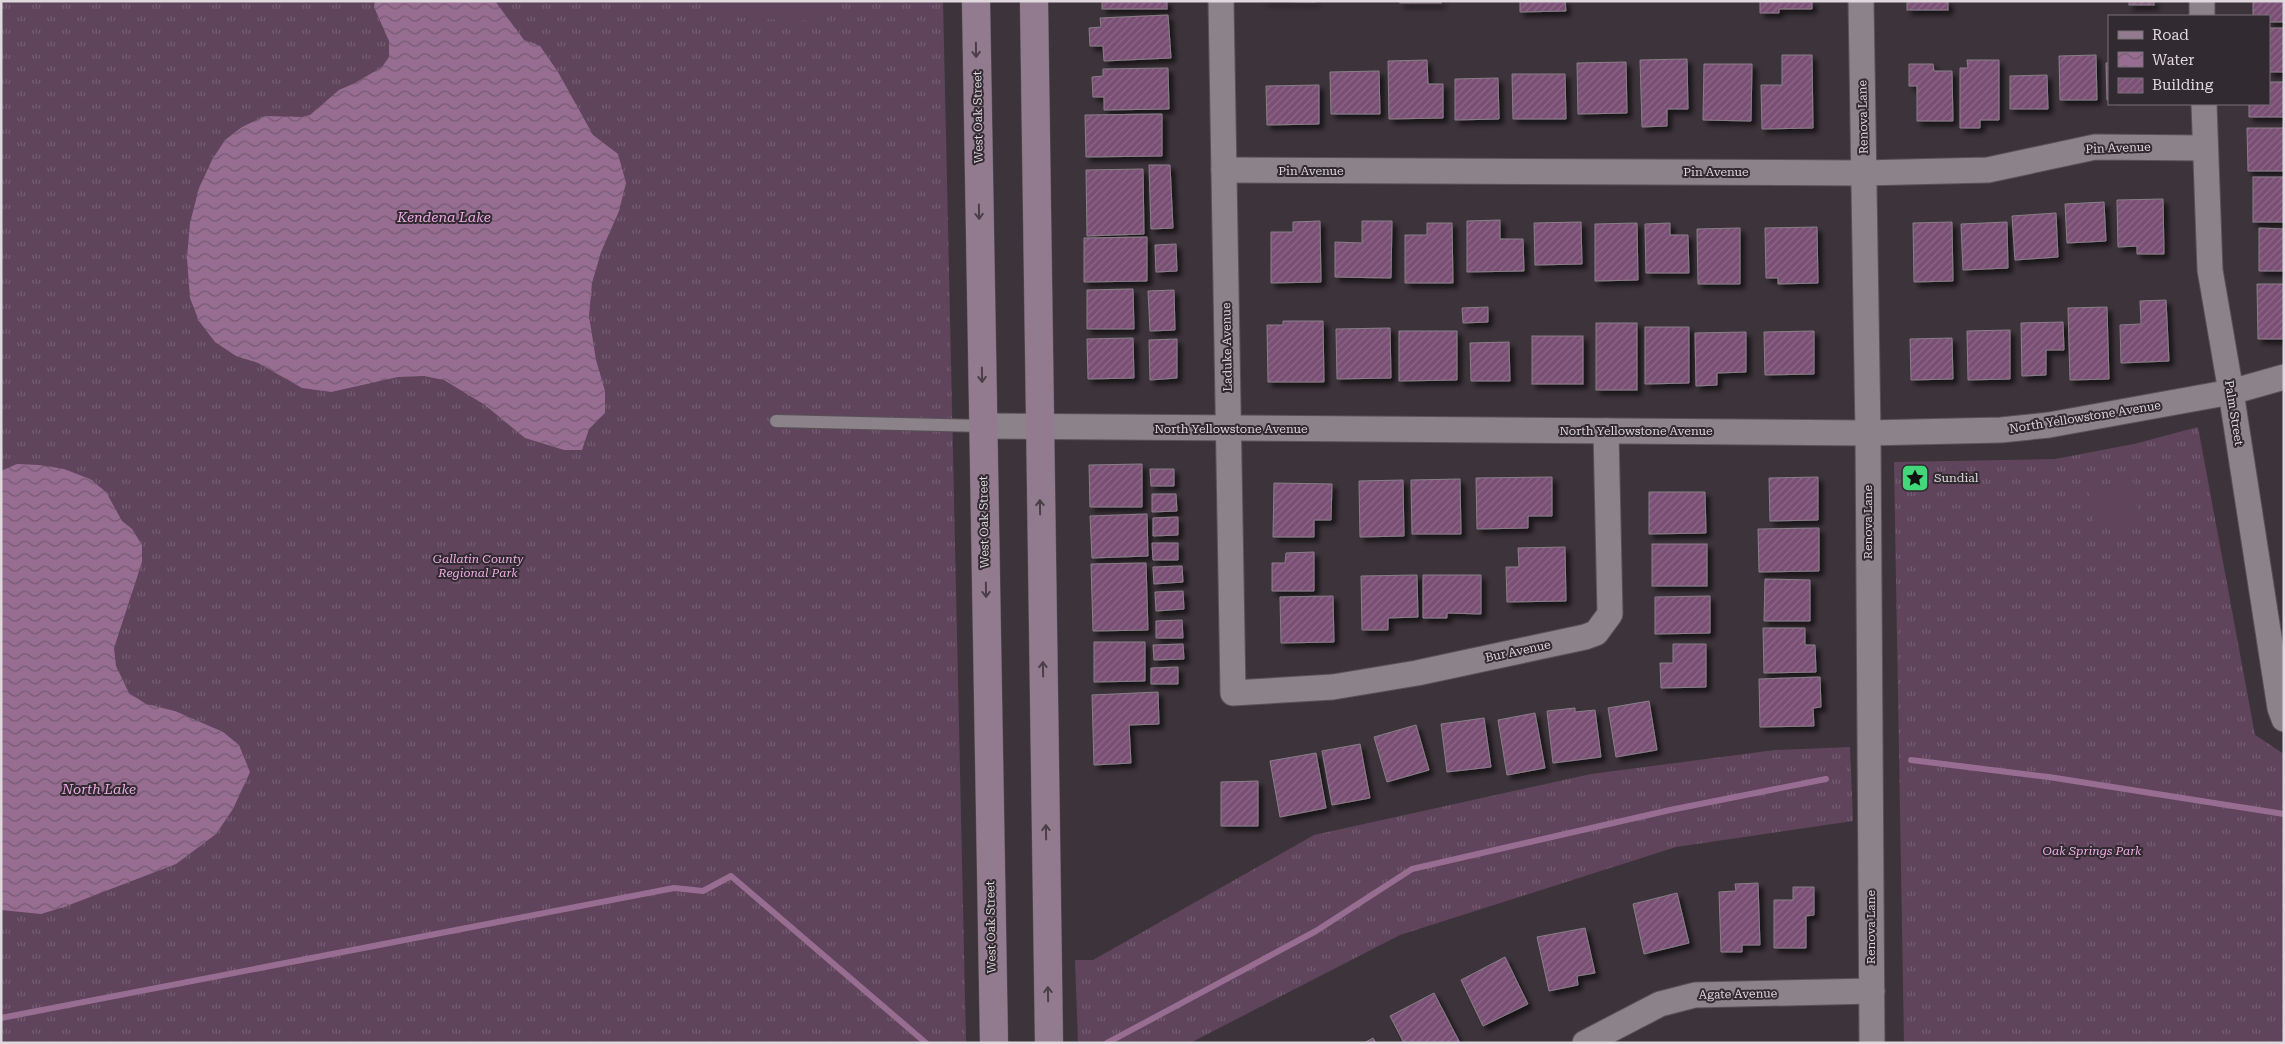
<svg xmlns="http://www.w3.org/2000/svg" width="2285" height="1044" font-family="'Roboto Serif',serif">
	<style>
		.grass { fill: url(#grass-tufts) }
		.garden { fill: #5f445b }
		.water { fill: url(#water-waves) }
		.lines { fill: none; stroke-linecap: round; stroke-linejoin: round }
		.stream { stroke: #986d92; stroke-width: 6 }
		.building { fill: url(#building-hatch); stroke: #897f87; filter: url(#shadow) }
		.lane-casing { stroke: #585157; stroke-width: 14 }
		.street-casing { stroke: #585157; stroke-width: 27 }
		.secondary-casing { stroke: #585157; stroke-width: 29 }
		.lane { stroke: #8c828a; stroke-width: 12 }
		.street { stroke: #8c828a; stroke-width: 25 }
		.secondary { stroke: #937b8f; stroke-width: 28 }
		.oneway { stroke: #4a3e48 }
		.labels { text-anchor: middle; stroke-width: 4; stroke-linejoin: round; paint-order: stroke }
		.street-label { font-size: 12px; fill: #dfd9de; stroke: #322a31 }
		.poi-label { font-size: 12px; fill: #dfd9de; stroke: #322a31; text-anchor: start }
		.park-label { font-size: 12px; font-style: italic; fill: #efade5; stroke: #322a31 }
		.water-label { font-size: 14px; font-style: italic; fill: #edabe3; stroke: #322a31 }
	</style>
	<defs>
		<pattern id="grass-tufts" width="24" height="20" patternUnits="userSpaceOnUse" patternTransform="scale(1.25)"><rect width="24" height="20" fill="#5f445b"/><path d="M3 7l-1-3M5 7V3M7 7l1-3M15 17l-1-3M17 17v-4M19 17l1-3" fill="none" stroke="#765e72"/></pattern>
		<pattern id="water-waves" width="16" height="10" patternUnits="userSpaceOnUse" patternTransform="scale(1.25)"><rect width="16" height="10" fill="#986d92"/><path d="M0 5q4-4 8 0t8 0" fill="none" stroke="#765b72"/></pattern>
		<pattern id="building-hatch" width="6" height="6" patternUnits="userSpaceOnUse" patternTransform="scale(1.25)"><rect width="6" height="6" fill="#7a5074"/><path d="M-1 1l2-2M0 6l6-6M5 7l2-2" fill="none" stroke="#8c6987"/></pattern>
		<filter id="shadow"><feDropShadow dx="4.5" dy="4.5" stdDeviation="2.5" flood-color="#0009"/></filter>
	</defs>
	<rect width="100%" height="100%" fill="#3d343b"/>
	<!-- grass -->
	<g class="grass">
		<path d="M1 1H943L966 1043H1Z"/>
		<path d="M2198 427 2255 735 2284 754V1043H1904L1894 462 2055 459 2134 444Z"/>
		<path d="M1850 747 1853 821 1676 847 1400 935 1190 1043H1078L1075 960H1093L1314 835 1591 774 1775 750Z"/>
	</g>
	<!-- garden -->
	<g class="garden">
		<path d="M719 1H826L817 16 801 21 731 17 726 14Z"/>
		<path d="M2133 481 2139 521 2095 528 2088 488Z"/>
	</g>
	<!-- water -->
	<g class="water">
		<path d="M375 1H495L524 40 540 46 558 72 593 135 618 154 626 183 619 211 601 252 592 283 589 316 596 360 605 391V413L589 429 582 450H564L525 438 485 405 444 380 424 376 398 377 331 392 302 388 258 363 236 356 215 342 199 321 190 298 187 258 190 223 199 188 212 160 225 140 242 127 265 116 301 117 310 115 339 90 355 83 382 67 389 57V41L374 7Z"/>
		<path d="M17 464 39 465 64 469 90 479 106 492 122 521 132 529 142 545V562L114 648 116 666 129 693 146 704 175 711 223 732 239 745 250 772 233 809 216 834 176 864 64 907 41 914 1 910V471Z"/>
	</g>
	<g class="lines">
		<!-- stream -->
		<g class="stream">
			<path d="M1911 760 2049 777 2284 814"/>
			<path d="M1 1018 674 888 703 891 731 876 926 1043"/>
			<path d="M1107 1043 1316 931 1412 869 1670 810 1826 779"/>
		</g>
	</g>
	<!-- building -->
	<g class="building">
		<rect x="1102" y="1" width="65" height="8"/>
		<path d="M1261 1H1315V2Z"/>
		<rect x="1400" y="1" width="41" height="2"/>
		<path d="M1520 1H1565L1566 11 1520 12Z"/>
		<path d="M1760 1H1812V9H1779V13H1760Z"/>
		<rect x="1907" y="1" width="41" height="9"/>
		<rect x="2129" y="1" width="25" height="4"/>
		<path d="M2253 1H2284V22H2269V16H2253Z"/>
		<path d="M1168 15 1171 58 1104 61 1103 46H1090L1089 28 1101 27 1100 18Z"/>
		<rect x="2269" y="28" width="15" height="44"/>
		<path d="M1782 55H1812L1813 128 1762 129 1761 85H1782Z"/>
		<path d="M2096 55 2097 100H2060L2059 56Z"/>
		<path d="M1687 59 1688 109H1667V126L1642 127 1640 60Z"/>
		<path d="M1427 60 1428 84H1443V118L1389 119 1388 61Z"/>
		<path d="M1967 60H1999V120H1980V128H1960V68H1968Z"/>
		<path d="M1626 62 1627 113 1578 114 1577 63Z"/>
		<path d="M2106 63H2109V100H2107Z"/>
		<path d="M1704 64H1752L1751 121 1703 120Z"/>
		<path d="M1909 64H1933L1934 71H1952L1953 121H1917V86H1909Z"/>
		<path d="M1168 68 1169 109 1104 110V97H1093L1092 77 1103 76V69Z"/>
		<path d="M1379 71 1380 114H1331L1330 72Z"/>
		<path d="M1512 74H1565L1566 119H1513Z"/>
		<path d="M2047 75 2048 109H2010V76Z"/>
		<path d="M1498 78 1499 119 1455 120V79Z"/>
		<path d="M2269 82H2284V117H2249V104H2269Z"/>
		<path d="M1319 85V124L1267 125 1266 86Z"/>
		<path d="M1162 114V156L1086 157 1085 115Z"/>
		<path d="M2247 128H2284V171H2248Z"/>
		<path d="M1149 165H1170L1173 228 1151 229Z"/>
		<path d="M1143 169 1144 234 1087 236 1086 170Z"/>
		<rect x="2253" y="177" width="31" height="45"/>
		<path d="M2163 199 2164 254H2137V246L2118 247 2117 200Z"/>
		<path d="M2104 202 2106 241 2067 243 2065 204Z"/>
		<path d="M2056 213 2058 257 2015 260 2012 216Z"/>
		<path d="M1500 220V239H1523L1524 271 1467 272V221Z"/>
		<path d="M1320 221 1321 282 1271 283V232H1293V222Z"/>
		<path d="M1362 221H1392L1391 278 1335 277V242L1362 243Z"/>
		<path d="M1581 222 1582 264 1535 265 1534 223Z"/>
		<path d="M1952 222 1953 281 1914 282 1913 223Z"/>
		<path d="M2007 222 2008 268 1963 270 1961 224Z"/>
		<path d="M1427 223H1452L1453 283H1405V235H1427Z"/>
		<path d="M1637 223 1638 280 1595 281V224Z"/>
		<path d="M1670 223V235H1688L1689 273H1646L1645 224Z"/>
		<path d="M1817 227 1818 283 1778 284V278H1766L1765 228Z"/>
		<path d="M1740 228V284H1698L1697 229Z"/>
		<path d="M2259 228 2284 229V271H2259Z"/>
		<path d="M1147 237V281L1084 282V238Z"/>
		<path d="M1176 244 1177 271 1156 272 1155 245Z"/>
		<path d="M2257 284H2284V339H2258Z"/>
		<path d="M1133 289 1134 329H1087V290Z"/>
		<path d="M1174 290 1175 330 1150 331 1148 291Z"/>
		<path d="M2166 300 2169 361 2121 363 2120 325 2141 324 2140 301Z"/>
		<path d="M1488 307V322L1463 323 1462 308Z"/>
		<path d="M2107 307 2109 379 2070 380 2068 308Z"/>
		<path d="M1283 321H1323L1324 382H1268L1267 325H1283Z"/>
		<path d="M2063 322 2064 350H2046V375L2022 376 2021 323Z"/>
		<rect x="1596" y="323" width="41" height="67"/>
		<path d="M1645 327H1689V383L1645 384Z"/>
		<path d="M1390 328 1391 378 1337 379 1336 329Z"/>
		<path d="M2010 330V379L1968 380 1967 331Z"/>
		<path d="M1399 331H1457V380L1399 381Z"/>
		<path d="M1814 331V374L1765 375 1764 332Z"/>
		<path d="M1746 332V372L1717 373V385L1696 386 1695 333Z"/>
		<rect x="1532" y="336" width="51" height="48"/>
		<path d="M1133 338 1134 378 1088 379 1087 339Z"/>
		<path d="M1952 338 1953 379 1911 380 1910 339Z"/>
		<path d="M1177 339V378L1150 380 1149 340Z"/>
		<path d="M1509 342 1510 381H1471L1470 343Z"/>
		<path d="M1142 464V507H1090L1089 465Z"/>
		<path d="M1150 469H1174V486H1151Z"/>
		<path d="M1552 477V516H1528V528L1477 529 1476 478Z"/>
		<path d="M1818 477V520L1770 521 1769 478Z"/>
		<path d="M1460 479 1461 534H1412L1411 480Z"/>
		<path d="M1403 480 1404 536 1360 537 1359 481Z"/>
		<path d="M1274 483 1332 484 1331 520H1314V537H1273Z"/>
		<path d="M1649 492H1705L1706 533 1649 534Z"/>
		<path d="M1152 494H1176L1177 511 1152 512Z"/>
		<path d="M1147 514 1148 556 1092 558 1090 516Z"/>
		<path d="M1178 517V535L1153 536V518Z"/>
		<path d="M1819 528V571L1759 572 1758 529Z"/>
		<path d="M1152 543H1178V560H1153Z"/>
		<rect x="1652" y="544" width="55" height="42"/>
		<path d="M1565 547 1566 601 1507 602 1506 567H1519L1518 548Z"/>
		<path d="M1314 552V591H1272V563H1285L1286 553Z"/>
		<path d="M1146 563 1148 630 1093 631 1091 564Z"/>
		<path d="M1182 566 1183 582 1154 584 1153 567Z"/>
		<path d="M1417 575 1418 617 1388 618V630H1362L1361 576Z"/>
		<path d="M1423 575H1481V614L1447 613V618H1423Z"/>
		<path d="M1765 579 1810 580V621H1764Z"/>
		<path d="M1183 591 1184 609 1156 611 1155 592Z"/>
		<path d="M1333 596 1334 642 1281 643 1280 597Z"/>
		<path d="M1710 596V633L1655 634V597Z"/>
		<path d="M1182 620 1183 638H1156V621Z"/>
		<path d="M1763 628H1805V645H1815L1816 672 1764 673Z"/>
		<path d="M1094 642H1145V681L1094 682Z"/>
		<path d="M1183 644 1184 659 1154 660 1153 645Z"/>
		<path d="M1673 644H1706V687L1661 688 1660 663H1673Z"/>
		<path d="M1178 667V684H1151V668Z"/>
		<path d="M1820 677 1821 707 1813 708 1814 726 1760 727 1759 679Z"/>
		<path d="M1158 692 1159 724 1129 725 1131 763 1094 765 1092 695Z"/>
		<path d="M1649 701 1657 750 1616 757 1608 708Z"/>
		<path d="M1575 708V712L1595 710 1601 757 1553 763 1547 711Z"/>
		<path d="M1535 713 1545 768 1507 775 1498 720Z"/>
		<path d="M1484 718 1491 767 1447 772 1441 724Z"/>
		<path d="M1416 725 1429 770 1387 782 1374 737Z"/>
		<path d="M1360 744 1370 798 1332 805 1322 751Z"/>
		<path d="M1316 753 1326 808 1280 817 1270 761Z"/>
		<path d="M1258 781V826H1221V782Z"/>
		<path d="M1758 883 1760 945H1742V952H1721L1719 892 1736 891 1735 884Z"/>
		<path d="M1793 887H1814V915L1806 916V948H1774V900H1793Z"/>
		<path d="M1677 893 1689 943 1644 954 1633 904Z"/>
		<path d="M1585 928 1595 973 1577 976 1578 985 1549 991 1537 937Z"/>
		<path d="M1505 957 1528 1004 1483 1026 1461 980Z"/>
		<path d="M1434 993 1460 1043H1404L1390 1016Z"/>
		<path d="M1373 1038 1376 1043H1364Z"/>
	</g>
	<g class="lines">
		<!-- lane casing -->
		<g class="lane-casing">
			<path id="lane" d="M776 421 983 426"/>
		</g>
		<!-- street casing -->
		<g class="street-casing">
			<g id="street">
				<path d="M1221 1 1233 693 1333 687 1417 673 1585 637 1596 633 1610 614 1606 431"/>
				<path d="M1861 1 1868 433 1872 1043"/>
				<path d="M2202 1V16"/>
				<path d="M2204 104 2210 270 2231 392 2280 708 2284 719"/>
				<path d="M1224 170 1864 173 1988 170 2095 147 2204 148"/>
				<path d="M983 426 1868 433 2001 430 2049 425 2231 392 2284 377"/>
				<path d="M1585 1043 1660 1004 1695 995 1872 991"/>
			</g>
		</g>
		<!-- secondary casing -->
		<g class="secondary-casing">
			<g id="secondary">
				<path d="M976 1 994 1043"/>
				<path d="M1034 1 1049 1043"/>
			</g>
		</g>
		<!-- lane -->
		<use href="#lane" class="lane"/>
		<!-- street -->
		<use href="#street" class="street"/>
		<!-- secondary -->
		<use href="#secondary" class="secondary"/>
	</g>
	<!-- one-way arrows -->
	<defs><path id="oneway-shaft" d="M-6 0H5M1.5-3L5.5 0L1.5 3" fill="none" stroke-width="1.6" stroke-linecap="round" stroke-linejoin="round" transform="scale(1.25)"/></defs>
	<g class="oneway">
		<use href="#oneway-shaft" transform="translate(976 50) rotate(89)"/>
		<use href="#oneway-shaft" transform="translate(979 212) rotate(89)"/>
		<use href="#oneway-shaft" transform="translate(982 375) rotate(89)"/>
		<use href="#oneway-shaft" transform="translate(1040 507) rotate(-91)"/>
		<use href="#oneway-shaft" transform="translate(986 590) rotate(89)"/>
		<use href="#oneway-shaft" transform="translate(1043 669) rotate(-91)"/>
		<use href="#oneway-shaft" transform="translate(1046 832) rotate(-91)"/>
		<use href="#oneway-shaft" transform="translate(1048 994) rotate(-91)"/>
	</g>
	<!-- icons -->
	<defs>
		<g id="sight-square" transform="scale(1.4375)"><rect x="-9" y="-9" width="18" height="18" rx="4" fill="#42d77b" stroke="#322a31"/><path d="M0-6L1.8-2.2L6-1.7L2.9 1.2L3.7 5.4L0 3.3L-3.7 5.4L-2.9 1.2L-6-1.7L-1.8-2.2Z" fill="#111"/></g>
	</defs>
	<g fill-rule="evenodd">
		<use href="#sight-square" x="1915" y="478"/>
	</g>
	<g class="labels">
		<!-- street labels -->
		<g class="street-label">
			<text transform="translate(978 117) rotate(-91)" y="4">West Oak Street</text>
			<text transform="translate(1863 117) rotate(-91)" y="4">Renova Lane</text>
			<text transform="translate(2118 148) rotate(-2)" y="4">Pin Avenue</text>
			<text x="1311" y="175">Pin Avenue</text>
			<text x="1716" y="176">Pin Avenue</text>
			<text transform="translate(1227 347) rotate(-91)" y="4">Laduke Avenue</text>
			<text transform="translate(2234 413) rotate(81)" y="4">Palm Street</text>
			<text transform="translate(2085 417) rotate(-9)" y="4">North Yellowstone Avenue</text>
			<text x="1231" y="433">North Yellowstone Avenue</text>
			<text x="1636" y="435">North Yellowstone Avenue</text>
			<text transform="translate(984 522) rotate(-91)" y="4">West Oak Street</text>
			<text transform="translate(1868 522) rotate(-90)" y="4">Renova Lane</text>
			<text transform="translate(1518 651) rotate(-12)" y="4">Bur Avenue</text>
			<text transform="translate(991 927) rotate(-91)" y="4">West Oak Street</text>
			<text transform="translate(1871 927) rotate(-90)" y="4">Renova Lane</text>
			<text transform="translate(1738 994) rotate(-1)" y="4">Agate Avenue</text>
		</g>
		<!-- poi labels -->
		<g class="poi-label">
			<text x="1934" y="482">Sundial</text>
		</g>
		<!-- park labels -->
		<g class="park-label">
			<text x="478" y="563">Gallatin County<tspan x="478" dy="14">Regional Park</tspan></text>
			<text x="2092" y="855">Oak Springs Park</text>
		</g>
		<!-- water labels -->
		<g class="water-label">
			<text x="444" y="222">Kendena Lake</text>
			<text x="99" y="794">North Lake</text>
		</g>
	</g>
	<!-- border -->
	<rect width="2285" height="1044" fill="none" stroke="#dfd9de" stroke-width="5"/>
	<!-- legend -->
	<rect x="2108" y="15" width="162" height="90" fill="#322a31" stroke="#777076"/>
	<rect x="2118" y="31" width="25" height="8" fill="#937b8f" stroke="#777076"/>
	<text x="2152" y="40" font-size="15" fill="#dfd9de">Road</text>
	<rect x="2118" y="52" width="25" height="15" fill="url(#water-waves)" stroke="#777076"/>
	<text x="2152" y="65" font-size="15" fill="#dfd9de">Water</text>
	<rect x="2118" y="78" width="25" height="15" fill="url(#building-hatch)" stroke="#777076"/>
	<text x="2152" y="90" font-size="15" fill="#dfd9de">Building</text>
</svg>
